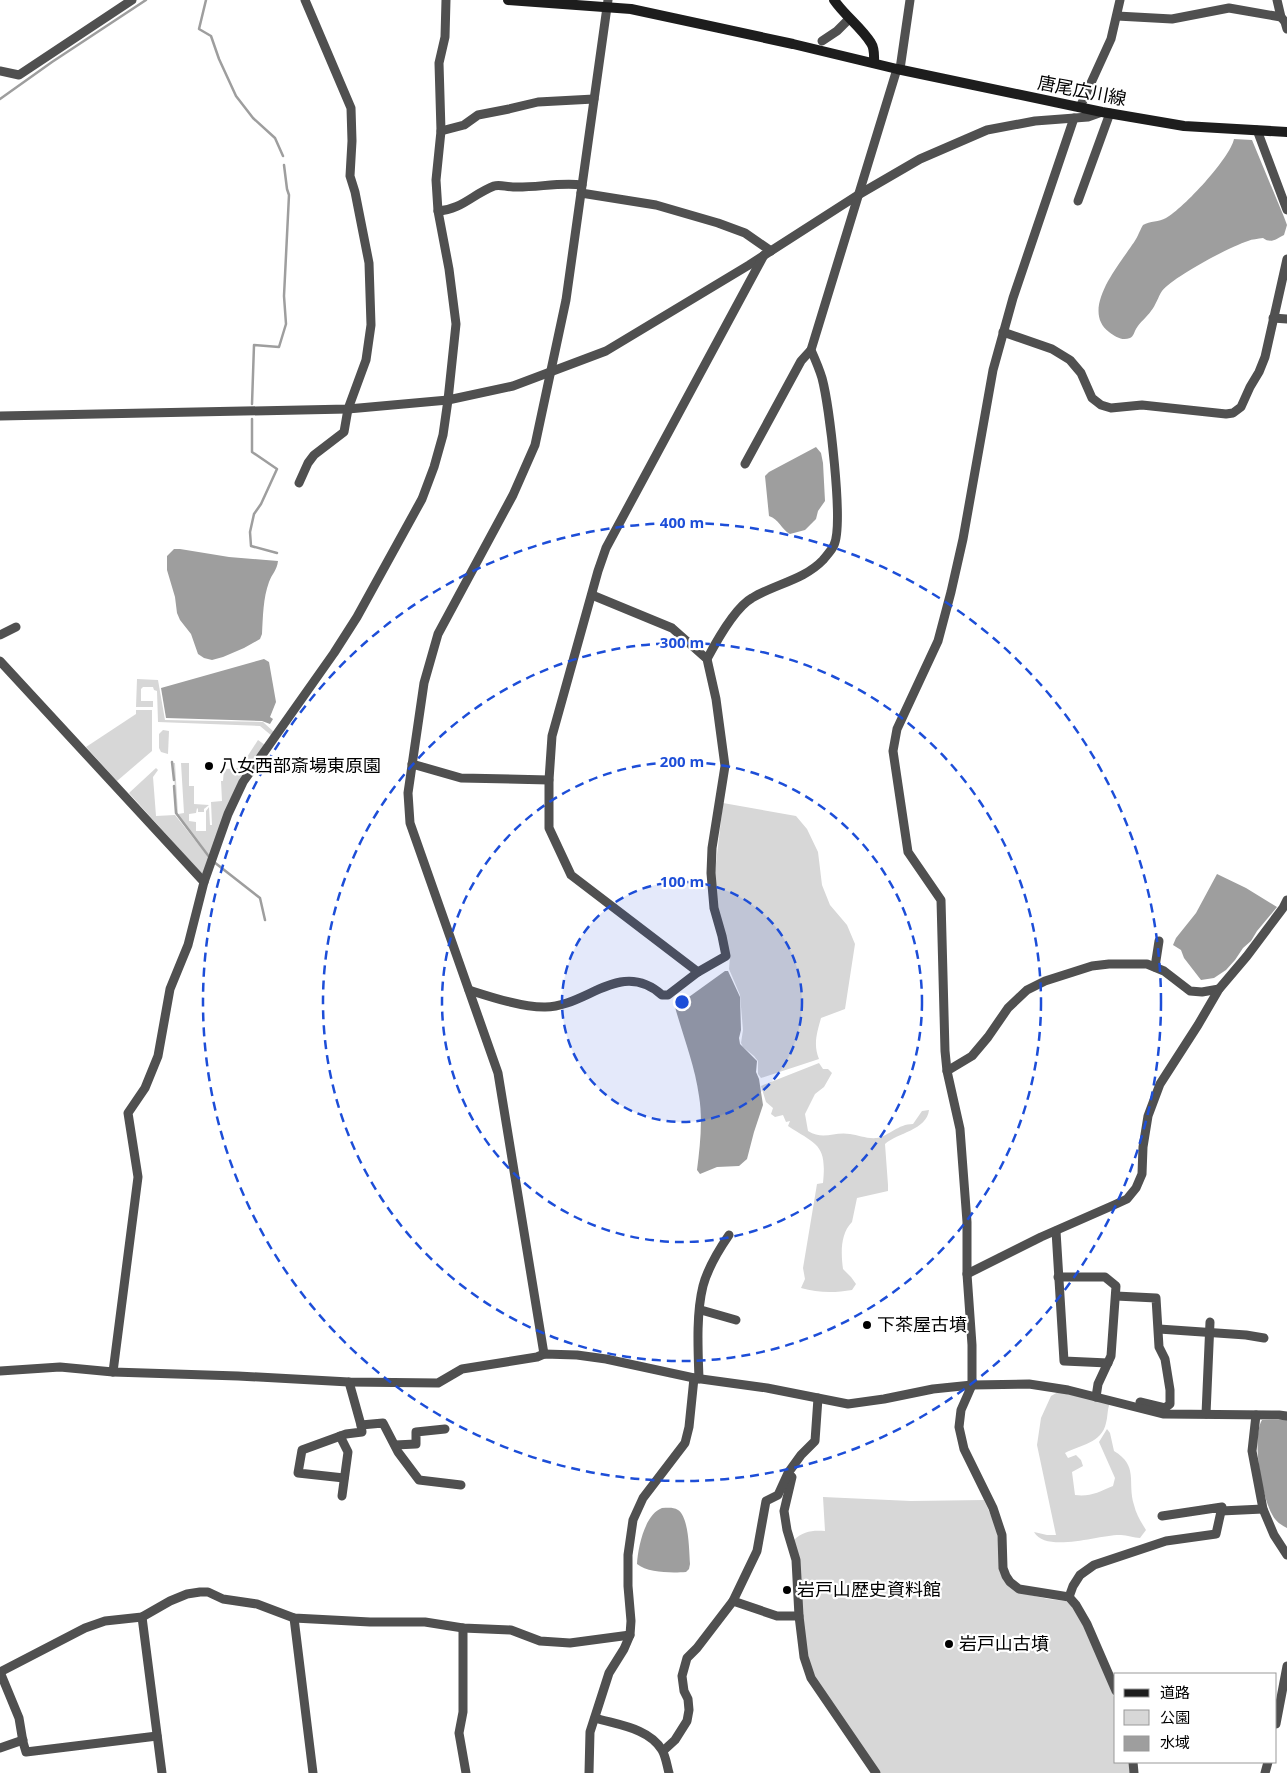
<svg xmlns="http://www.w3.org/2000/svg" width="1287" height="1773" font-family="'Open Sans','Noto Sans JP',sans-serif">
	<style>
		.green { fill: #d7d7d7 }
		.water { fill: #9e9e9e }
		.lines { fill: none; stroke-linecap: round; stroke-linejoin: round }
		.stream { stroke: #9e9e9e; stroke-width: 2.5 }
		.street { stroke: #505050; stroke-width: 9 }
		.secondary { stroke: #1d1d1d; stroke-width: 10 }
		.ring { fill: none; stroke: #1d4ed8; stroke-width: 2.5; stroke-dasharray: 9 6 }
		.poi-dot { fill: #000; stroke: #fff; stroke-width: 2 }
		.labels { text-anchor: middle; stroke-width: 4.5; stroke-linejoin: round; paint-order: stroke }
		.street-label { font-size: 18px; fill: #000; stroke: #fff }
		.poi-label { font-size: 18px; fill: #000; stroke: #fff; text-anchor: start }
		.centre { fill: #1d4ed8; stroke: #fff; stroke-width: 2.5 }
		.ring-label { font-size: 15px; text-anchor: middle; font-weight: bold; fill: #1d4ed8; stroke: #fff; stroke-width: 4.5; stroke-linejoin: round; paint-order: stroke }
	</style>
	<rect width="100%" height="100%" fill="#fff"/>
	<!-- green -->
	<g class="green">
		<path d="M137 679 158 680 165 720 263 722 274 732 272 736 260 726 158 722 157 691 154 690 153 687H143L141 689V701H153V707H136Z"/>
		<path d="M136 710H152V751L117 781 86 747 136 714Z"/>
		<path d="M163 730 169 731 168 754 161 752 159 748V734Z"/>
		<path d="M258 740 265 745 210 856 177 815 173 763H175L178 814 184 813 181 763H189V786H194V804L209 805 204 809V812H198V809L197 808 196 813 189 814V821L196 822V831H206V811L209 807 210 825H212L211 802 222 801 221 781H223L224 769 240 768Z"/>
		<path d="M156 768 158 770 153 777 156 816 175 815 209 858 205 873H201L129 793Z"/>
		<path d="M723 803 796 816 807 829 818 852 822 885 830 905 847 925 855 944 845 1009 821 1018C817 1033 813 1044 819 1059L761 1078 758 1074V1061L754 1056 743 1047 741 1043 743 1030 740 995 729 969 730 956 716 908 715 872Z"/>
		<path d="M819 1063 823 1069H828L832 1073 824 1087 815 1094 805 1114 808 1131C824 1141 834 1131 850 1134 858 1135 867 1139 877 1138 889 1136 898 1124 913 1124L922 1111 929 1110C927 1130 897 1133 885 1144L888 1185V1191L857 1198 852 1222C840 1234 841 1254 843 1269L851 1277 856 1284 852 1290C835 1293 818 1293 801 1288L805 1279 803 1268 817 1184 823 1183C827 1144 817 1145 788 1126L790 1121 786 1122 783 1115 775 1117 771 1114 773 1108 766 1102 761 1086Z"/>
		<path d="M1058 1392 1110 1403C1107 1410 1108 1416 1106 1423 1102 1443 1080 1445 1065 1453L1068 1458 1076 1455 1081 1460 1083 1466 1072 1472 1075 1495C1090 1497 1099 1492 1113 1486L1115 1478 1099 1442 1107 1429 1110 1433 1114 1451C1139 1466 1127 1482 1134 1505 1136 1514 1141 1522 1146 1530L1140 1538C1134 1538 1127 1535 1121 1535 1100 1534 1047 1554 1034 1532L1047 1535H1056L1037 1445 1041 1418 1051 1396Z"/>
		<path d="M823 1497 911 1501 984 1500 997 1529 1001 1574 1004 1581 1017 1592 1048 1599 1066 1601 1072 1606 1089 1634 1116 1702V1762H1129L1130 1773H880L812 1674 806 1654 794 1540C803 1531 813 1530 825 1531Z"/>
	</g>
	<!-- water -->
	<g class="water">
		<path d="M1234 139 1252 140 1284 217 1287 225 1284 235C1276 239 1271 244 1263 238 1258 239 1252 239 1248 241 1229 247 1173 277 1162 291 1158 297 1156 305 1151 311 1147 317 1140 322 1136 329 1134 332 1134 336 1130 338 1122 341 1116 337 1109 332 1080 310 1119 265 1132 245 1137 239 1139 232 1143 225 1150 221 1159 222 1166 218 1184 208 1230 158 1234 139Z"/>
		<path d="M816 447 821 453 823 463 825 501 818 511 816 519 805 530 790 534C781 529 779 519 769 516L765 476 769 472Z"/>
		<path d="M174 549H180L229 557 278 561C277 570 272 574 269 582 263 598 263 617 262 634L260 639 244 648 223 657 212 660 204 658 198 654 191 634 180 620 177 613 175 597 167 570V556Z"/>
		<path d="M264 659 269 662 276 702 270 717 273 719 270 724 262 721 166 718 161 688Z"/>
		<path d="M1217 874 1246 888 1277 907 1257 931 1251 941 1243 948 1235 960 1226 970 1214 978 1201 980 1184 958 1181 950 1173 945 1176 938 1196 913Z"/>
		<path d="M725 971H728L740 997 741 1030 739 1038 740 1044 757 1061 756 1072 759 1079 763 1105 754 1132 747 1159 739 1166 717 1167 700 1174 697 1170C700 1146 703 1120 699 1096 695 1066 683 1036 675 1007Z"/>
		<path d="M1262 1420H1287V1528C1283 1526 1278 1523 1275 1519 1262 1502 1251 1438 1262 1420Z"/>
		<path d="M662 1508C668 1508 673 1507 678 1510 689 1517 689 1550 690 1564L689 1569 686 1572C672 1573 648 1573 637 1564 638 1547 645 1514 662 1508Z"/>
	</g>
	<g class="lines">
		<!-- stream -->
		<g class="stream">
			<path d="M206 0 199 29 211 36 219 59 236 96 253 118 275 138 283 156"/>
			<path d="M0 99 52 62 146 0"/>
			<path d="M252 404 254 345 279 347 286 324 284 296 289 195 287 189 284 165"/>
			<path d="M252 419V452L277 469 261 504 254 514 250 532 251 546 277 553"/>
			<path d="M172 762 174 780"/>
			<path d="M174 786 176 813 210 858"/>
			<path d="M214 862 260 898 265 920"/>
		</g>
		<!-- street -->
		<g class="street">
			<path d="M1277 0 1281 17 1285 22 1287 29"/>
			<path d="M1117 16 1172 19 1229 8 1281 17"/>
			<path d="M822 41 837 31 849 19"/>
			<path d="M900 69 910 0"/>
			<path d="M0 71 19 75 132 0"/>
			<path d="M1080 107 1111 39 1120 0"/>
			<path d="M1074 118 1013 298 993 370 963 539 951 592 938 641 897 729 893 751 908 852 941 900 945 1051 947 1071 960 1129 967 1222V1274L972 1345V1385L961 1410 959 1427 964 1449 993 1508 1002 1535 1003 1568 1006 1576 1010 1582 1019 1589 1069 1597 1076 1605 1087 1624 1116 1691"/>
			<path d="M1257 130 1287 210"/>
			<path d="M441 131 464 125 478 115 509 109 538 102 594 99"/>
			<path d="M581 193 656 205 718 223 745 233 771 251"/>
			<path d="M1078 201 1110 113"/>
			<path d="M438 211C461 210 473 194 494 186 500 184 506 187 513 187 536 188 559 182 582 185"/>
			<path d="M1273 318 1287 319"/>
			<path d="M1003 332 1052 349 1070 360 1081 373 1092 398 1101 405 1111 408 1142 405 1226 414 1233 413 1241 407 1250 387 1259 372 1265 357 1287 259"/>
			<path d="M0 416 348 409 448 400 513 386 606 351 749 265 858 195 920 159 987 130 1035 121 1088 117 1102 112"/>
			<path d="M745 464 801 361 811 350"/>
			<path d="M299 483 308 463 314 455 344 432 348 409 366 360 371 325 369 263 355 192 350 176 352 141 351 108 305 0"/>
			<path d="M0 635 16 627"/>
			<path d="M707 659C716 642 736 607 752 598 775 584 804 580 823 560 826 556 832 550 834 545 844 524 829 404 822 378 819 368 815 359 811 350L897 69"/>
			<path d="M0 661 204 882"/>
			<path d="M412 764 461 778 549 780"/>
			<path d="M1155 967 1159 941"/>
			<path d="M698 972 571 875 549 828V780L552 736 598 571 606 548 764 255"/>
			<path d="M469 990C491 997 521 1007 544 1007 586 1008 620 958 662 995H668L698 972 726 956 722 936 714 908 711 873 712 848 725 766 716 699 707 659 672 628 592 595"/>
			<path d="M947 1071 972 1056 988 1037 1008 1008 1027 990 1045 981 1092 966 1109 964H1147L1164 971 1190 991 1202 992 1219 989"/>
			<path d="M1056 1231 1064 1361 1108 1363"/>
			<path d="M967 1274 1041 1237 1114 1205 1127 1199 1136 1188 1142 1174 1143 1147 1148 1116 1160 1084 1198 1025 1219 989 1247 956 1283 908 1287 900"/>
			<path d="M1058 1277H1105L1116 1286 1111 1356 1098 1384 1096 1397"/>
			<path d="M1116 1296 1156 1298 1159 1347 1165 1359 1170 1390V1404L1165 1408 1140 1402"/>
			<path d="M701 1310 736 1320"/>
			<path d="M1159 1329 1246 1335 1264 1338"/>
			<path d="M544 1354 498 1073 410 823 408 793 424 683 438 634 513 495 535 445 566 300 608 0"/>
			<path d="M0 1371 60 1367 113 1372 238 1376 349 1382 438 1383 462 1369 537 1357 544 1354 577 1355 606 1359 694 1378 767 1388 848 1404 884 1399 933 1389 972 1385 1029 1384 1068 1390 1163 1414 1279 1415 1287 1416"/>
			<path d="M113 1372 138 1177 128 1113 145 1088 158 1056 170 989 188 945 204 882 228 814 243 782 334 653 357 617 422 499 434 467 443 435 448 400 456 324 449 269 438 211 436 180 441 131 439 63 445 37 446 0"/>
			<path d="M699 1379C698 1350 696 1314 703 1286 708 1267 718 1251 729 1235"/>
			<path d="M349 1382 361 1425 383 1423 398 1452 419 1480 461 1485"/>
			<path d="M1206 1414 1210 1322"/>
			<path d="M1256 1415 1252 1451 1263 1509 1274 1535 1287 1555"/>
			<path d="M340 1436 348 1452 342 1496"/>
			<path d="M395 1445 416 1444V1432L445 1429"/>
			<path d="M792 1477 784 1511 787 1530 796 1560 799 1616 804 1657 811 1678 876 1773"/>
			<path d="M344 1478 298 1473 302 1450 346 1434 362 1432 361 1425"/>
			<path d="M1221 1511 1263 1509"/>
			<path d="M1069 1597 1073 1586 1080 1575 1094 1565 1166 1541 1216 1534 1222 1507 1162 1516"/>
			<path d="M733 1601 777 1616H799"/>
			<path d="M142 1617 162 1773"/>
			<path d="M294 1618 313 1773"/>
			<path d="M463 1628V1712L459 1733 466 1773"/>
			<path d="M0 1672 85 1628 105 1621 142 1617 170 1601 187 1594 200 1592H208L223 1599 257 1604 294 1618 370 1622H425L463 1628 511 1630 540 1641 570 1643 630 1635"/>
			<path d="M0 1672 19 1718 23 1742 26 1752 157 1736"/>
			<path d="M595 1718C618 1725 649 1728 662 1750 666 1757 667 1766 669 1773"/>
			<path d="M1276 1724 1287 1666"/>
			<path d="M0 1748 23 1740"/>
			<path d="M663 1751 675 1740 687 1721 689 1710 688 1699 684 1691 682 1676 687 1658 697 1648 733 1601 757 1551 766 1501 778 1495 788 1473 801 1455 815 1441 818 1398"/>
			<path d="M1133 1762 1134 1773"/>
			<path d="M589 1773 590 1732 609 1673 624 1649 630 1635 631 1621 628 1586V1555L633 1520 643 1498 685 1443 689 1427 694 1378"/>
			<path d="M1265 1773 1268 1762"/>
		</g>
		<!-- secondary -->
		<g class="secondary">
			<path d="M508 0 631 9 793 44 897 69 1102 112 1184 126 1287 132"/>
			<path d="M834 0C845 16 861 27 871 43 875 49 874 56 874 63"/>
		</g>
	</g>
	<!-- distance rings -->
	<circle cx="682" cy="1002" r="120" fill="#1d4ed8" fill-opacity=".12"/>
	<g class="ring">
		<circle cx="682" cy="1002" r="120"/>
		<circle cx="682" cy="1002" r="240"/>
		<circle cx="682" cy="1002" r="359"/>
		<circle cx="682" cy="1002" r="479"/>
	</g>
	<!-- markers -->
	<g class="poi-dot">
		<circle cx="209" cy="766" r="5"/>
		<circle cx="867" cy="1325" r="5"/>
		<circle cx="787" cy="1590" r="5"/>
		<circle cx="949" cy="1644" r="5"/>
	</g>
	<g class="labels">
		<!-- street labels -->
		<g class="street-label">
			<text transform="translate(1082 91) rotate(11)" y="6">唐尾広川線</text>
		</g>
		<!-- poi labels -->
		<g class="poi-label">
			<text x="219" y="772">八女西部斎場東原園</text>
			<text x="877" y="1331">下茶屋古墳</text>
			<text x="797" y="1596">岩戸山歴史資料館</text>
			<text x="959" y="1650">岩戸山古墳</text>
		</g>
	</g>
	<circle cx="682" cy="1002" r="8" class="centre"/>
	<g class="ring-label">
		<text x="682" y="528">400 m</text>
		<text x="682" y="648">300 m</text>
		<text x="682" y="767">200 m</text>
		<text x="682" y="887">100 m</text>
	</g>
	<!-- legend -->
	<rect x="1114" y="1673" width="162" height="90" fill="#ffffff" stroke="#999999"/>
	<rect x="1124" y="1689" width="25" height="8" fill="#1d1d1d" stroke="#999999"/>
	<text x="1160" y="1698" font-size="15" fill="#000000">道路</text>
	<rect x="1124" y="1710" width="25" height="15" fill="#d7d7d7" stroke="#999999"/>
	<text x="1160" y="1723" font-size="15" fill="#000000">公園</text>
	<rect x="1124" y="1736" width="25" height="15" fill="#9e9e9e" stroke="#999999"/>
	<text x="1160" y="1748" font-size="15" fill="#000000">水域</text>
</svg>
